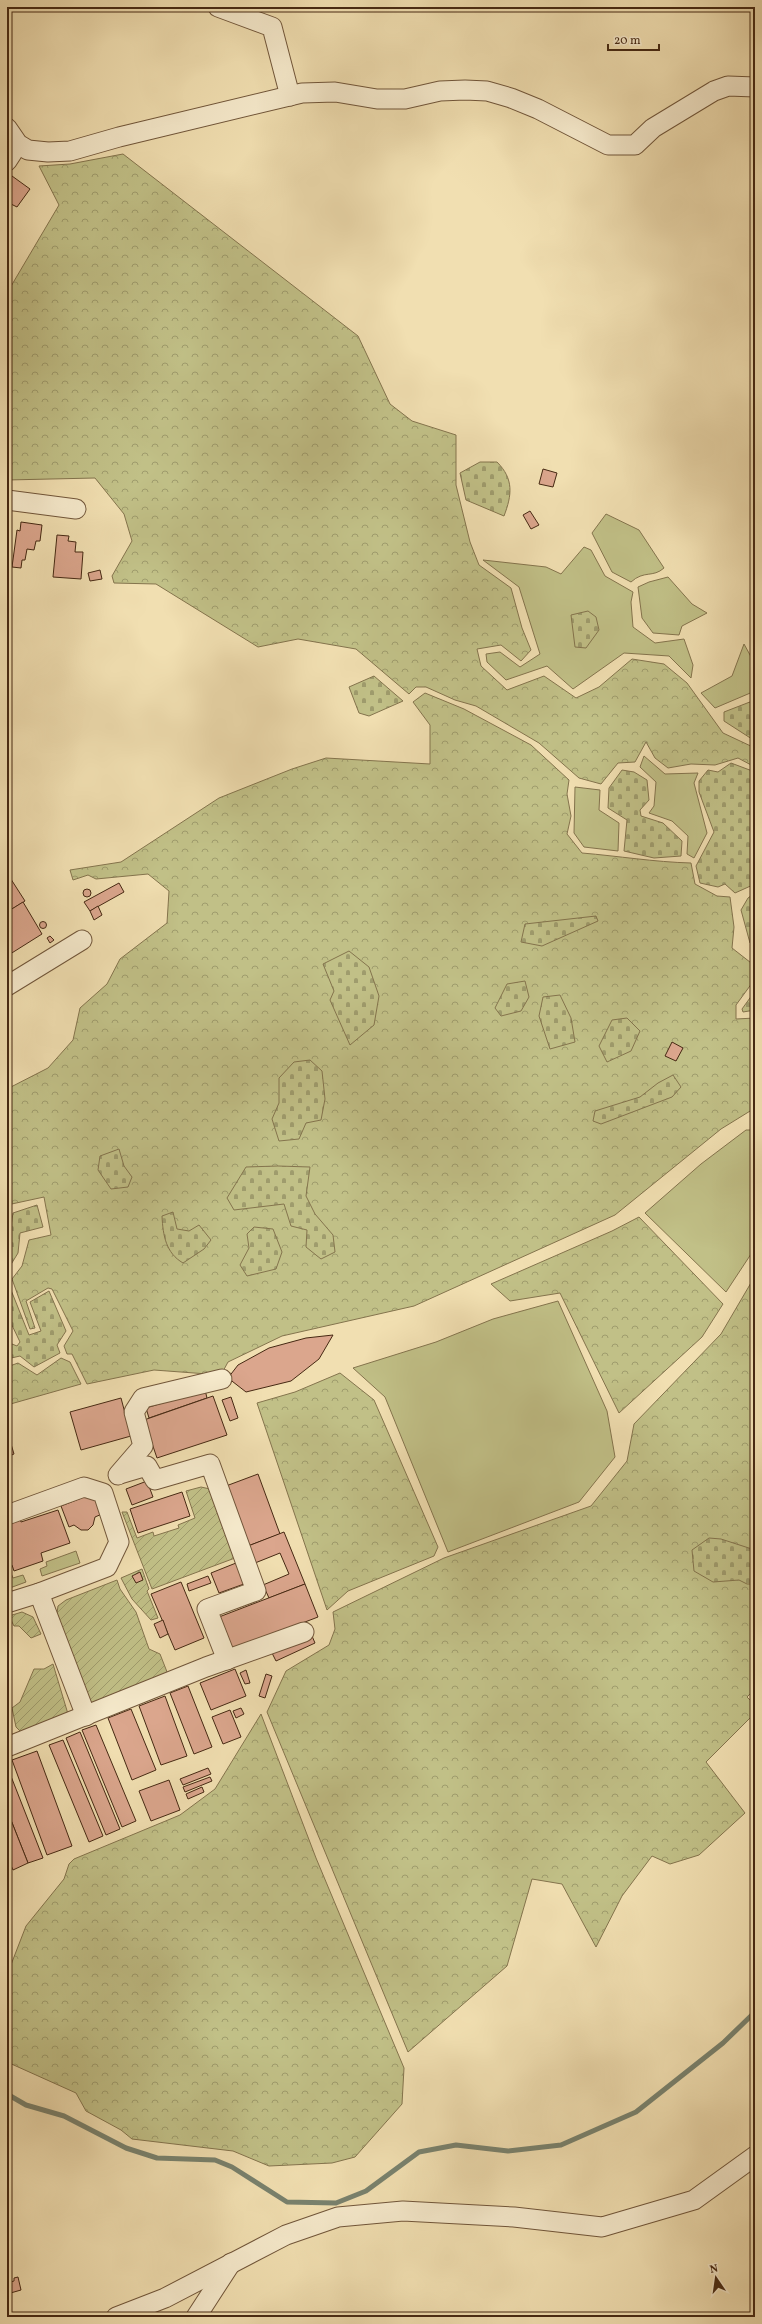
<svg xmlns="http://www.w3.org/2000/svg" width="762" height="2324" font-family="Vollkorn,serif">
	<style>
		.green { fill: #c1c087; stroke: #84744d }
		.forest { fill: url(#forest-crowns); stroke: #84744d }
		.cemetery { fill: url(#cemetery-stones); stroke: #84744d }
		.garden { fill: url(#garden-furrows); stroke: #84744d }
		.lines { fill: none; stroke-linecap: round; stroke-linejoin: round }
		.stream { stroke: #79826e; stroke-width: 5 }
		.building { fill: #dba68d; stroke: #462913 }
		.minor-casing { stroke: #71563a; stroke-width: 21 }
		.minor { stroke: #f6eacc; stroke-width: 19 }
	</style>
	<defs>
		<pattern id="forest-crowns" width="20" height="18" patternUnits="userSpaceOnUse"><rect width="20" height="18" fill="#c1c087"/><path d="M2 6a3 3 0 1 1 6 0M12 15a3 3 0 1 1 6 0" fill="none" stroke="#9f9c6d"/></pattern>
		<pattern id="cemetery-stones" width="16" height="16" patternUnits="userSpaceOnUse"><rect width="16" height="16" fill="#c1c087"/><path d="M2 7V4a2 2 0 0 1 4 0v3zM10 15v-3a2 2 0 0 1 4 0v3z" fill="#9f9c6d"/></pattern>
		<pattern id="garden-furrows" width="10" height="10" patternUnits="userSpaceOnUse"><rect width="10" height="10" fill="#c1c087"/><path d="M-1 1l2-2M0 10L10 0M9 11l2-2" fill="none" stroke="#9f9c6d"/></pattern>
	</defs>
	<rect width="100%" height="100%" fill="#f1dfb1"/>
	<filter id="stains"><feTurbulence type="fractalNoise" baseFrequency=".005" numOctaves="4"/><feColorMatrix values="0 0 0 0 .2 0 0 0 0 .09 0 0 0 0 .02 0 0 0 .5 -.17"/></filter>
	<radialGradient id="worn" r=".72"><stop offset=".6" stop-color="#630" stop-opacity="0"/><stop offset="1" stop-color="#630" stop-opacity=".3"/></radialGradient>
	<!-- green -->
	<g class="green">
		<path d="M606 514 639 530 664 568C653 578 644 570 631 582L612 572 592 533Z"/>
		<path d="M584 547 591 550 605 576 633 592 631 602 633 627 655 643 684 639 693 665 691 678 669 656 624 653 573 689 547 666 506 680 487 662 486 654 500 652 520 667 540 654 519 587 483 560 546 567 561 574Z"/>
		<path d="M668 577 692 604 707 613 682 626 679 635 653 633 642 618 638 587 649 582Z"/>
		<path d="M744 644 755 664V691L715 708 701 693 732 676Z"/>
		<path d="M644 756 665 774 698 773 694 783 707 833 694 858 687 854 688 836 672 821 649 813 654 806 656 782 640 767Z"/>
		<path d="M575 787 600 790 599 810 619 823 618 851 584 847 574 833Z"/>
		<path d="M746 1130H755V1248L726 1292 645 1213 701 1164Z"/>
		<path d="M558 1301 607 1411 615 1457 579 1502 448 1552 385 1397 353 1368 436 1342 493 1319Z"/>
		<path d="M76 1551 80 1563 42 1576 40 1569 47 1566 46 1562Z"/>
		<path d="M11 1573 13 1578 23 1575 26 1582 7 1589V1574Z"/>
	</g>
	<!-- forest -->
	<g class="forest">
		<path d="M123 154 358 336 390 404 412 421 456 435V485L470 542 479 565 511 588 522 628 531 650 521 661 501 645 477 649 481 666 507 690 544 676 576 698 599 687 632 659 664 664 687 683 723 733 755 748V767L738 758 715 765 691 764 668 768 655 758 646 742 635 762 618 763 601 784 579 778 539 743 476 706 455 700 426 687H416L409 694 356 649 298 639 258 647 156 584 114 583 112 576 132 541 124 514 95 478 7 480V293L59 205 39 166 70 164Z"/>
		<path d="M425 693 464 709 531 745 569 780 567 794 571 816 567 834 582 853C618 856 654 862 691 863L695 884 717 896 730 897 734 927 732 948 755 966V979L736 1005V1019L755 1018V1108L721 1129 615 1215 414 1306 282 1336 228 1362 221 1375 154 1370 87 1384 72 1354H67L64 1346 73 1331 52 1289 48 1288 26 1301 35 1328 30 1329 12 1279 22 1266 29 1240 51 1235 44 1197 7 1205V1089L48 1068 73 1040 80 1008 107 984 120 959 167 923 169 891 148 874 96 879 88 875 73 880 70 870 121 862 219 798 292 769 326 758 430 764V725L413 702Z"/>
		<path d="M639 1217 723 1304 702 1337 619 1413 560 1293 510 1301 491 1284 612 1231Z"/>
		<path d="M755 1276V1689L747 1697 755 1705V1713L706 1762 745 1813 699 1855 670 1864 652 1856 622 1896 596 1947 562 1884 532 1879 507 1966 408 2052 267 1712 286 1671 329 1645 335 1629 333 1612 444 1558 591 1506 627 1461 634 1424 721 1334Z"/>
		<path d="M61 1358 70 1362 81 1384 7 1405V1367L18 1363 37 1375Z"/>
		<path d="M340 1373 374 1400 438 1547 434 1556 348 1591 327 1610 257 1403 295 1392Z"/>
		<path d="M261 1714 316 1858 404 2068 402 2104 355 2157 332 2163 269 2166 233 2151 132 2139 121 2130 86 2111 76 2093 7 2062V1975L26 1926 64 1879 69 1864 74 1859 180 1815 215 1789Z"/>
	</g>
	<!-- cemetery -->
	<g class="cemetery">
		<path d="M480 462H497C514 479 512 495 504 516L466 500 460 473Z"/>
		<path d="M588 611 596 617 599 630 586 648 575 647 571 615Z"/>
		<path d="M374 676 403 701 369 716 359 713 349 687Z"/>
		<path d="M755 700V741L724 721V712Z"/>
		<path d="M731 763 755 772V785L752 788 755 799V884L735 893 725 884 718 887 700 883 696 866 714 832 699 792V781L708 770 718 772Z"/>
		<path d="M622 770 634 772 647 780 649 800 640 810 641 816 663 823 682 841 681 856 654 858 624 851 627 820 608 808 609 788Z"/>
		<path d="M755 893V942L750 943 741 910 748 898Z"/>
		<path d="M596 916 598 921 542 946 521 942 525 924Z"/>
		<path d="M349 951 369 967 379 996 374 1025 350 1045 330 1000 334 991 323 964Z"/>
		<path d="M525 981 529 997 521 1011 501 1016 495 1008 507 984Z"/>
		<path d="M755 991V1010L743 1012 742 1009Z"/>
		<path d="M560 995 571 1018 575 1042 550 1049 539 1016 543 997Z"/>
		<path d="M627 1018 640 1031 631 1051 607 1062 599 1046 612 1020Z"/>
		<path d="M310 1060 322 1071 325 1099 321 1120 306 1123 299 1139 279 1141 272 1119 279 1103V1078L294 1062Z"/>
		<path d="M673 1075 681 1087 672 1097 601 1124 593 1121 595 1111 640 1097 658 1083Z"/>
		<path d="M119 1149 124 1166 132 1177 128 1187 111 1189 98 1170 100 1156Z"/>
		<path d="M278 1166 310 1167 306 1196 315 1214 333 1235 335 1252 321 1259 306 1247 307 1230 291 1226 284 1204 234 1210 227 1198 246 1167Z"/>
		<path d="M37 1205 43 1227 20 1233 18 1253 7 1271V1234L10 1233 13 1213Z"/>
		<path d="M173 1212 177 1229 189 1231 199 1225 211 1240 204 1249 183 1263C166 1253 163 1236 162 1216Z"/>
		<path d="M254 1227 273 1229 282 1252 276 1269 247 1276 240 1265 249 1248 247 1234Z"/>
		<path d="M7 1280 29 1335 41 1331 30 1302 49 1291 66 1331 57 1345 60 1353 34 1367 20 1356 7 1359V1342L17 1346 20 1342 9 1319 7 1320Z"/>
		<path d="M709 1538 721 1539 755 1550V1584H747L739 1580 713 1582 694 1571 692 1550Z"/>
	</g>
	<!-- garden -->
	<g class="garden">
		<path d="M201 1487 210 1489 235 1558 152 1589 122 1512H127L137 1538 153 1532 154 1536 179 1528 178 1525 195 1518 186 1491Z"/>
		<path d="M142 1569 149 1589 147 1591 158 1618 151 1620 132 1599 121 1578Z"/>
		<path d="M117 1580 120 1589 136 1612 149 1649 160 1654 169 1677 93 1705 86 1698 57 1613 58 1606 66 1600Z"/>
		<path d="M22 1612 33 1617 41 1634 31 1638 19 1626H14L9 1616Z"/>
		<path d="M53 1664 68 1714 21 1732 16 1727 12 1708 20 1702 34 1669H44Z"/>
	</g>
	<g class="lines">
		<!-- stream -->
		<path class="stream" d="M7 2094 26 2105 64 2116 126 2148 157 2158 215 2160 232 2167 287 2202 336 2203 366 2191 419 2152 456 2145 508 2151 561 2145 636 2112 723 2043 755 2012"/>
	</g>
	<!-- building -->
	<g class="building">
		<path d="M12 176 30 189 17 207 7 202V183Z"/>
		<path d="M543 469 557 473 553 487 539 484Z"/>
		<path d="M530 511 539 525 531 529 523 515Z"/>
		<path d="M21 522 42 525 40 541H36L34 550 27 549 25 560H22L21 568 12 567 17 530 20 531Z"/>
		<path d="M57 535 69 536 68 541 76 542 75 552H83L81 579 53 577Z"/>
		<path d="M100 570 102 579 90 581 88 573Z"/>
		<path d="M7 873 25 901 7 912Z"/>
		<path d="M119 883 124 892 90 911 84 902Z"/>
		<circle cx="87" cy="893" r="4"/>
		<path d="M23 902 42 934 7 956V912Z"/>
		<path d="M98 906 102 915 94 920 90 911Z"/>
		<circle cx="43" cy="925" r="3.5"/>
		<path d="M50 936 54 940 50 943 47 938Z"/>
		<path d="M672 1042 683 1048 676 1061 665 1056Z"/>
		<path d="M333 1335 319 1359 291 1381 246 1392 228 1378 238 1365 269 1348 306 1338Z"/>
		<path d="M205 1390 207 1398 149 1418 146 1408Z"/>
		<path d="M213 1396 227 1435 157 1458 144 1420Z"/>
		<path d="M231 1397 238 1418 230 1421 222 1400Z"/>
		<path d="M121 1398 131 1436 81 1450 70 1412Z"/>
		<path d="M11 1444 14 1454 7 1457V1445Z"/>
		<path d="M258 1474 280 1534 248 1546 226 1486Z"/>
		<path d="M147 1481 153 1497 132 1505 126 1489Z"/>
		<path d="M182 1492 190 1516 138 1533 130 1509Z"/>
		<path d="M94 1493 102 1514 95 1517 93 1525 88 1530H81L74 1525 69 1527 61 1506Z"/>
		<path d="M58 1510 70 1543 41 1553 43 1561 14 1571 12 1565 7 1567V1521L19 1517 21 1522Z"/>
		<path d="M284 1532 305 1584 269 1598 263 1585 289 1574 280 1553 255 1563 248 1546Z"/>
		<path d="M236 1563 244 1584 219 1593 211 1573Z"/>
		<path d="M140 1572 143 1580 136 1583 132 1576Z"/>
		<path d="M208 1576 211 1583 189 1591 187 1584Z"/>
		<path d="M181 1582 204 1638 175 1650 151 1594Z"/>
		<path d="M305 1584 318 1617 232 1650 219 1617Z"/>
		<path d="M163 1620 168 1634 160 1638 154 1624Z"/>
		<path d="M312 1636 315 1643 276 1661 272 1653Z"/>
		<path d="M235 1669 246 1696 211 1710 200 1683Z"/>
		<path d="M246 1670 250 1683 245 1684 240 1673Z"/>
		<path d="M266 1674 272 1676 265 1698 259 1696Z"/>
		<path d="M188 1686 212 1747 194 1754 170 1693Z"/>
		<path d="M165 1696 187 1756 161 1765 139 1706Z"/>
		<path d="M241 1708 244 1714 236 1718 233 1711Z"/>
		<path d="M131 1709 156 1770 132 1780 108 1718Z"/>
		<path d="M230 1710 241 1737 223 1744 212 1717Z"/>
		<path d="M96 1725 136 1821 122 1827 82 1730Z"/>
		<path d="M80 1732 120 1829 106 1835 66 1738Z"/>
		<path d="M63 1740 103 1836 89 1842 49 1745Z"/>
		<path d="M37 1751 72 1846 47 1855 12 1760Z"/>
		<path d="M7 1766 43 1858 28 1863 7 1810Z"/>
		<path d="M208 1768 211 1774 183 1785 180 1779Z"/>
		<path d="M210 1777 212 1781 185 1792 183 1787Z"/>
		<path d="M169 1780 180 1810 151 1821 139 1791Z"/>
		<path d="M202 1787 204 1792 188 1799 186 1794Z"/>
		<path d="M7 1810 28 1863 13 1870 7 1856Z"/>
		<path d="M18 2277 21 2290 7 2294V2283L14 2281V2278Z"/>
		<path d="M7 2299H8L13 2317H7Z"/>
	</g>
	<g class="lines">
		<!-- minor casing -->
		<g class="minor-casing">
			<g id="minor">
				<path d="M218 7 272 27 290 96"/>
				<path d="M7 128 18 144 28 150 48 152 70 151 119 137 302 93 335 92 377 99H405L440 91 465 90 487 91 511 98 538 109 608 145H635L653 128 714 91 728 86 755 87"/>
				<path d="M7 161 18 144"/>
				<path d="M7 500 76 509"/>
				<path d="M7 986 82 940"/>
				<path d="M120 1474 147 1466 155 1480 210 1464 256 1591 207 1609 227 1660"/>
				<path d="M118 1475 143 1446 134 1412 143 1398 222 1379"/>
				<path d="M7 1515 84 1487 103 1493 119 1542 107 1567 39 1593 7 1603"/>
				<path d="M39 1593 86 1716"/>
				<path d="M7 1747 206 1667 304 1632"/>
				<path d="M116 2317 165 2298 286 2235 338 2217 403 2211 514 2217 602 2227 694 2200 755 2156"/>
				<path d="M196 2317 231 2263"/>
			</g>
		</g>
		<!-- minor -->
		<use href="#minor" class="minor"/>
	</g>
	<!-- margin -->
	<rect width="762" height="2324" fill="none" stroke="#f1dfb1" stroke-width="24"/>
	<rect x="8" y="8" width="746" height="2308" fill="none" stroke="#462913" stroke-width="2"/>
	<rect x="12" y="12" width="738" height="2300" fill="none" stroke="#462913"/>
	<!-- north arrow -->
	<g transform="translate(716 2278) rotate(347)" stroke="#f6eacc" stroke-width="3" paint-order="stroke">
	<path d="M0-3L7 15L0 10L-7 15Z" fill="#462913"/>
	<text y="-6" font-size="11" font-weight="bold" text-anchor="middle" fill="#462913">N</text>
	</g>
	<!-- scale -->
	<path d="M608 44v6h51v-6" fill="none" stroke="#462913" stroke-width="2"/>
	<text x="614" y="44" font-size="12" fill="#462913" stroke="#f6eacc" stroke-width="3" paint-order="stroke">20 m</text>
	<rect width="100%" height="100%" filter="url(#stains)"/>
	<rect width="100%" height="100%" fill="url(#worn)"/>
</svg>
